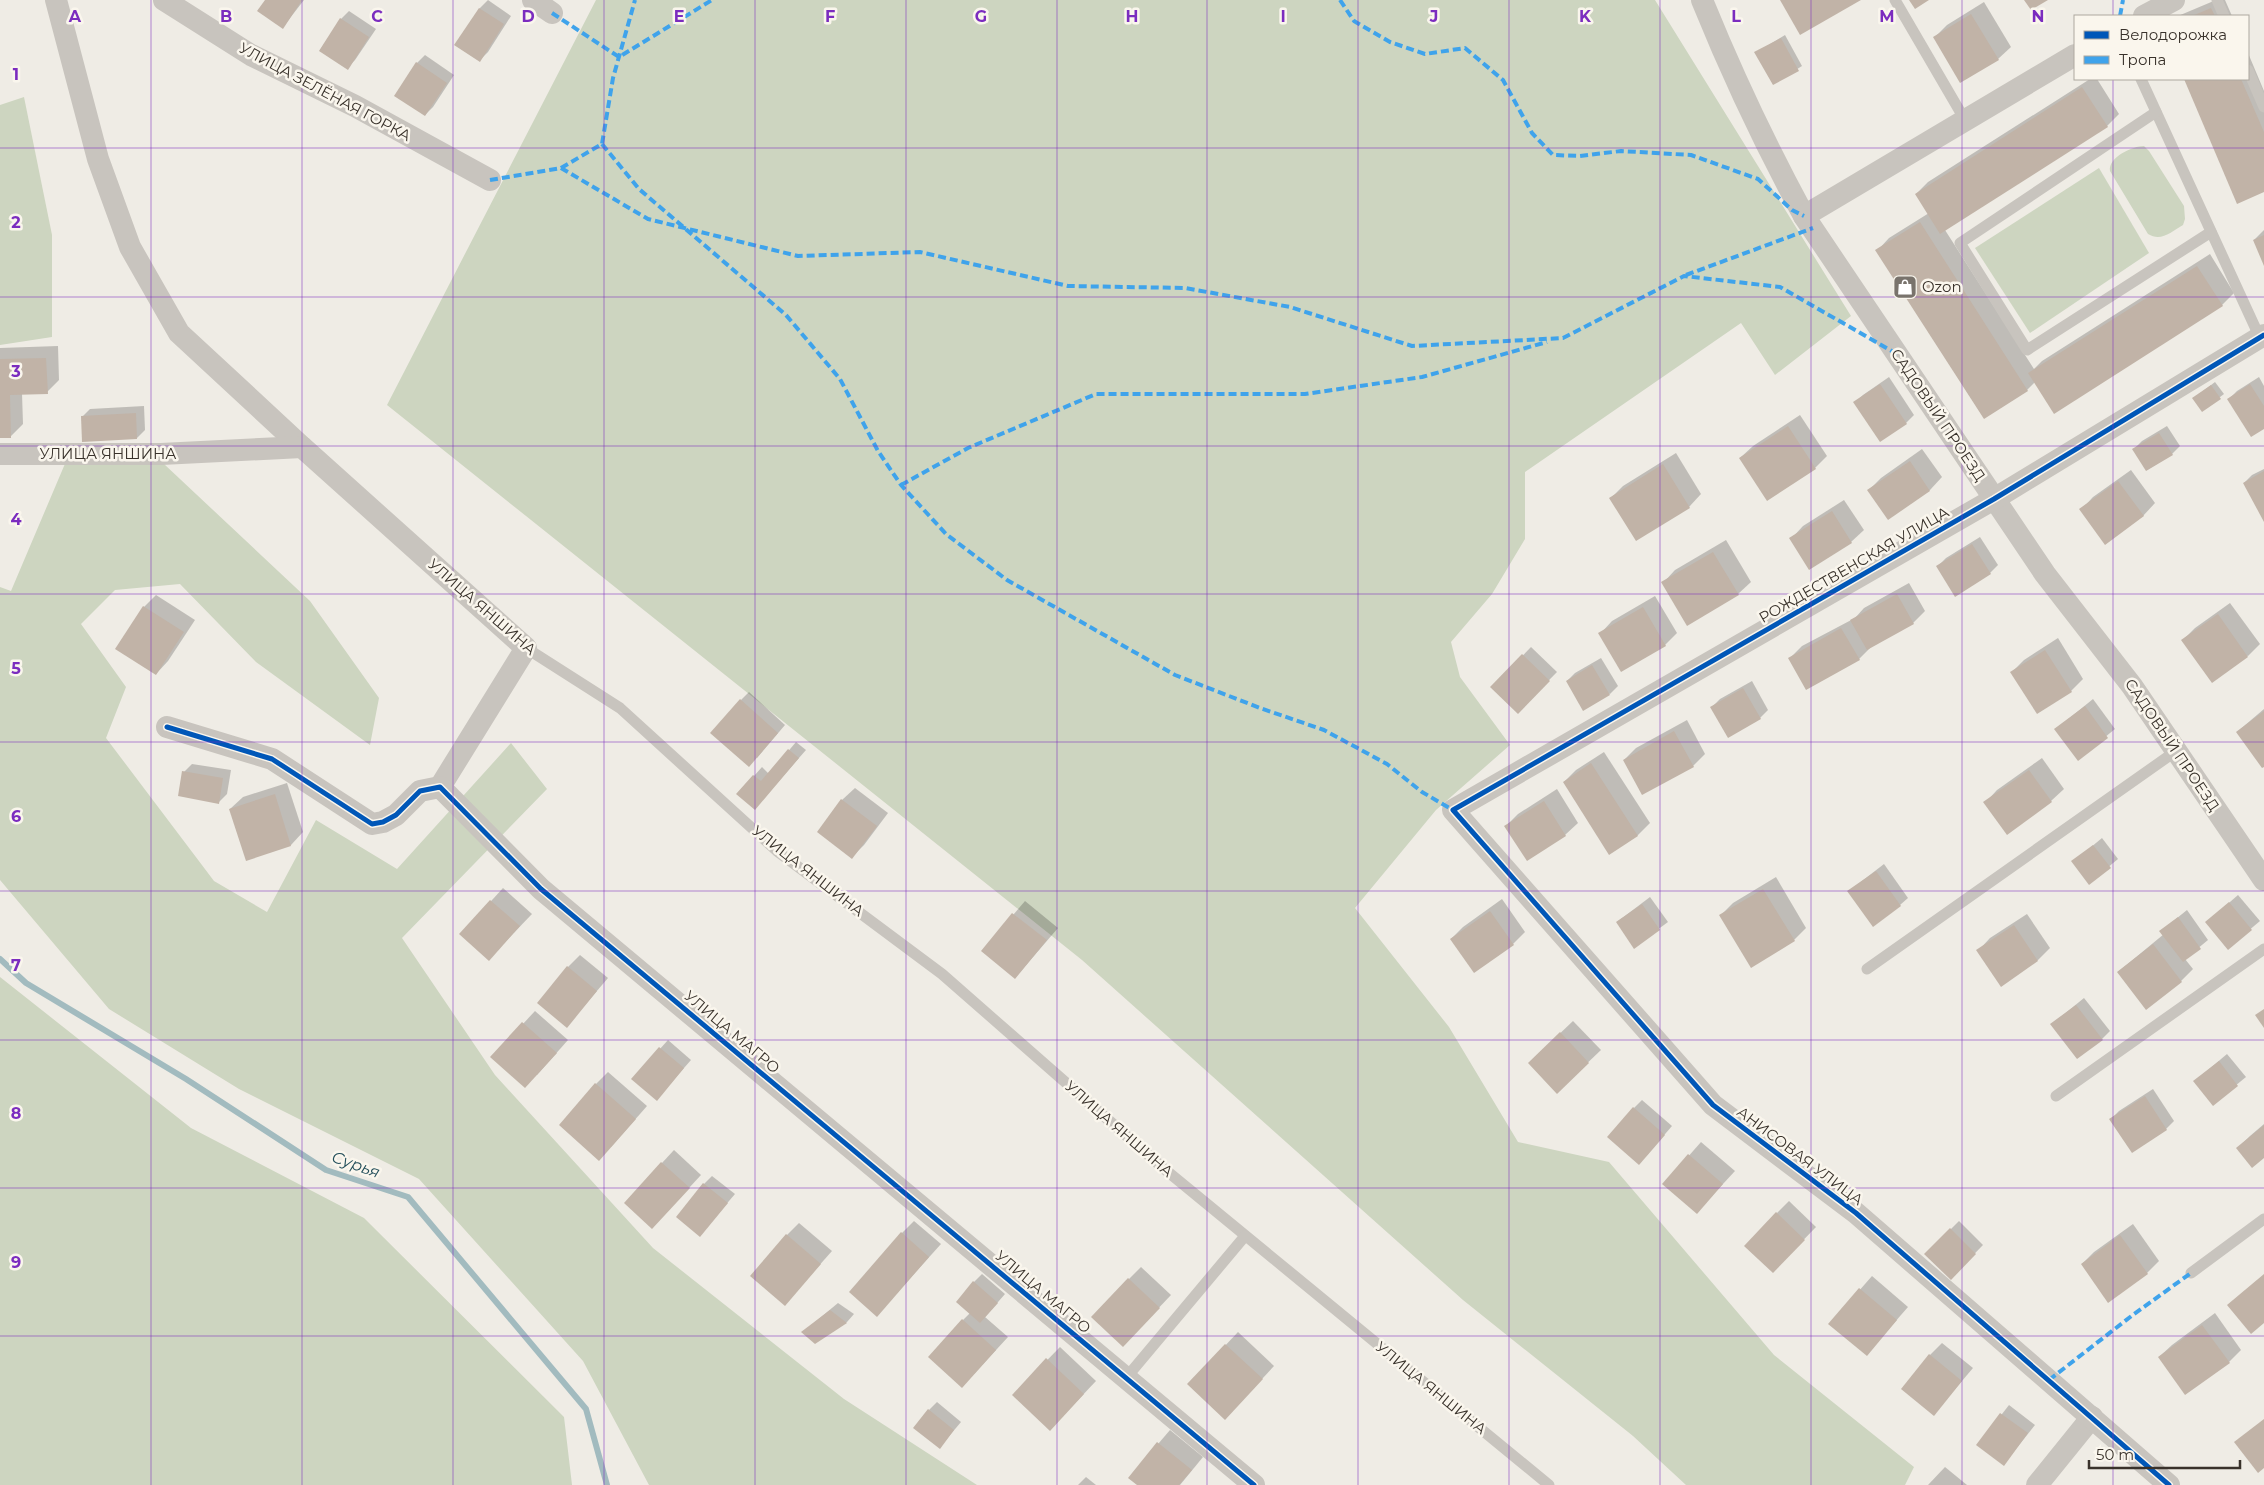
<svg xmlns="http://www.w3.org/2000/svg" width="2264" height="1485" font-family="Montserrat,sans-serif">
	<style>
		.green { fill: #cdd5c0 }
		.shadow { fill: #0003 }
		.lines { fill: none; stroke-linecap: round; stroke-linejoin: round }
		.stream { stroke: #a2bbbf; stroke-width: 6 }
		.building { fill: #c1b3a7 }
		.lane { stroke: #c8c4be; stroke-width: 11 }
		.street { stroke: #c8c4be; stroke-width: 22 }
		.quiet { stroke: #3fa3eb; stroke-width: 4; stroke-dasharray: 8 4; stroke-linecap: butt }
		.cycleway-casing { stroke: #faf6ed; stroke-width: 8 }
		.cycleway { stroke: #0057b8; stroke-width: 5 }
		.grid { fill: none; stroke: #7b2cbf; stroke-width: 1; stroke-opacity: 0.55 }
		.labels { text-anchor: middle; stroke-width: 5; stroke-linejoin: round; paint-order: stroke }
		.street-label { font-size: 15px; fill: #39322b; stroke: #faf6ed }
		.poi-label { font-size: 15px; fill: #39322b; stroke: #faf6ed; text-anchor: start }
		.water-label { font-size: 16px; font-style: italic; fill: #224e5a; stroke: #faf6ed }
		.grid-label { font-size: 16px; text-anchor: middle; font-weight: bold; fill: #7b2cbf; stroke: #faf6ed; stroke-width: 5; stroke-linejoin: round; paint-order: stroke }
	</style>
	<rect width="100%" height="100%" fill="#efece5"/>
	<!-- green -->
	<g class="green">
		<path d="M596 0H1655L1851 316 1775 375 1741 323 1525 472V539L1492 594 1451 642 1460 677 1510 745 1436 810 1355 908 1449 1027 1518 1142 1609 1162 1774 1355 1914 1467 1905 1485H1686L1633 1436 1463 1300 1082 960 387 405Z"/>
		<path d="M24 97 52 235V337L0 345V105Z"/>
		<path d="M2144 146 2149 151 2184 206 2185 219 2183 225C2171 232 2161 242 2148 234L2110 171C2108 157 2133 146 2144 146Z"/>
		<path d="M2099 168 2149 253 2030 333 1975 248Z"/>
		<path d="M67 459 164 464 310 601 379 698 370 745 256 662 180 584 115 590 81 624 126 687 106 738 214 881 267 912 316 820 397 869 511 743 547 789 402 938 495 1075 653 1248 844 1399 977 1485H649L583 1361 419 1179 239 1089 109 1009 0 880V587L11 591Z"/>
		<path d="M0 977 191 1128 364 1218 564 1417 572 1485H0Z"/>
	</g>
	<!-- shadow -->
	<g class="shadow">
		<path d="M266 0H304L283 27Z"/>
		<path d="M488 0 511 16 488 52 480 60 456 45 480 8Z"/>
		<path d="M2216 0H2225L2232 16H2178Z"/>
		<path d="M1984 2 2011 47 1998 59 1935 37 1947 25Z"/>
		<path d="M349 11 376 29 355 60 347 68 320 50 341 19Z"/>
		<path d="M1785 35 1802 66 1773 84 1756 53Z"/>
		<path d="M2248 53 2264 91V191L2238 202 2185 79H2248Z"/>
		<path d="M425 55 454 75 433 107 425 115 417 63Z"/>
		<path d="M2090 79H2097L2119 114 2107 126 1945 230 2034 369 2042 361 2210 254 2234 293 2222 305 2035 382 2027 390 1984 418 1877 251 1889 238 1929 213 1916 194 1928 182Z"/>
		<path d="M2264 230V263L2254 240Z"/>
		<path d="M58 346 59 380 47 392 22 393 23 424 11 436 0 437V348Z"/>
		<path d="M1889 377 1914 415 1906 423 1855 403 1863 395Z"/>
		<path d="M2259 377 2264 386V428L2229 399 2237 391Z"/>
		<path d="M2215 382 2224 394 2203 410 2198 395Z"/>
		<path d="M144 406 145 430 137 438 82 417 90 409Z"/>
		<path d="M1800 415 1827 456 1815 468 1740 458 1753 446Z"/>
		<path d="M2167 426 2180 446 2172 454 2147 470 2134 449 2142 441Z"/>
		<path d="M1922 449 1942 477 1930 490 1888 518 1869 490 1881 478Z"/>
		<path d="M1676 453 1701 494 1689 507 1611 498 1623 486Z"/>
		<path d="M2264 469V518L2244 483 2252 475Z"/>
		<path d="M2131 470 2155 503 2143 516 2081 510 2093 497Z"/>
		<path d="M1844 500 1864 530 1851 542 1791 539 1803 526Z"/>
		<path d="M1980 537 1998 565 1990 573 1938 566 1946 558Z"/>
		<path d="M1726 540 1751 582 1738 594 1663 583 1675 570Z"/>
		<path d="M1909 583 1925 611 1913 623 1872 646 1859 659 1790 658 1802 646 1855 618 1864 608Z"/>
		<path d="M156 595 195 620 168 661 156 674 144 607Z"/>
		<path d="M1655 596 1677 633 1665 645 1600 634 1612 621Z"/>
		<path d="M2230 603 2260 644 2248 656 2183 640 2195 628Z"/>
		<path d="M2058 638 2083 679 2071 691 2012 672 2024 660Z"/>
		<path d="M1531 647 1557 672 1518 712 1492 687Z"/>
		<path d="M1601 658 1618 686 1610 694 1567 681 1575 673Z"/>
		<path d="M1752 681 1768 710 1760 718 1712 707 1720 699Z"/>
		<path d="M749 692 785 725 757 758 741 700Z"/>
		<path d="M2093 699 2115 729 2078 759 2056 729Z"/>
		<path d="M2264 709V765L2237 732Z"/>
		<path d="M1687 720 1705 754 1693 766 1624 760 1636 748Z"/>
		<path d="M796 742 806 750 755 808 738 794 762 767 769 774Z"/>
		<path d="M1604 752 1650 823 1638 835 1610 853 1564 782 1576 770Z"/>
		<path d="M2042 758 2064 789 2051 801 1985 803 1997 790Z"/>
		<path d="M192 764 231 770 227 794 219 802 184 772Z"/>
		<path d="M287 783 303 832 291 845 246 859 230 809 243 797Z"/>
		<path d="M855 788 888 813 864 845 852 857 842 800Z"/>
		<path d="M1557 789 1578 823 1565 835 1506 826 1518 814Z"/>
		<path d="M2102 838 2118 859 2089 883 2073 862Z"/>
		<path d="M1884 864 1908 898 1900 905 1849 891Z"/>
		<path d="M1776 877 1806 928 1794 940 1720 916 1733 903Z"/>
		<path d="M503 888 532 914 489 959 461 934Z"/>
		<path d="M2238 895 2260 921 2228 948 2207 922Z"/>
		<path d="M1650 897 1668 922 1634 947 1617 922Z"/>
		<path d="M1502 899 1525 932 1513 944 1451 939 1463 927Z"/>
		<path d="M1025 901 1058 928 1015 978 982 951Z"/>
		<path d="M2187 910 2208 940 2185 959 2193 969 2181 981 2118 972 2164 934 2161 931Z"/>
		<path d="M2027 914 2050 948 2038 960 2001 985 1978 951 1990 938Z"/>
		<path d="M580 955 608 978 567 1026 568 967Z"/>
		<path d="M2084 998 2110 1031 2102 1039 2052 1024Z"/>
		<path d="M535 1011 568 1040 537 1075 492 1057Z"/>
		<path d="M1573 1021 1601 1050 1557 1092 1529 1063Z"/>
		<path d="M668 1040 691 1060 657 1099 633 1079Z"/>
		<path d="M2227 1054 2246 1077 2213 1104 2195 1081Z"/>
		<path d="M608 1072 647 1106 611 1147 596 1084Z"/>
		<path d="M2153 1089 2174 1121 2166 1129 2132 1151 2111 1119 2119 1111Z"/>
		<path d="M1642 1100 1672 1126 1647 1155 1634 1108Z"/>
		<path d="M2264 1124V1156L2238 1148 2250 1136Z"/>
		<path d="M1701 1142 1735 1171 1697 1212 1664 1184Z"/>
		<path d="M674 1150 701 1175 664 1215 625 1203Z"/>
		<path d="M712 1176 735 1194 700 1235 704 1184Z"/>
		<path d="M1789 1201 1816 1227 1785 1259 1777 1213Z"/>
		<path d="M914 1221 941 1244 877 1315 902 1233Z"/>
		<path d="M1959 1221 1983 1245 1951 1278 1926 1254Z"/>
		<path d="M799 1223 832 1251 785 1304 787 1235Z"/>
		<path d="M2133 1224 2159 1261 2147 1273 2082 1264 2094 1252Z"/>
		<path d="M1141 1267 1171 1295 1135 1333 1129 1279Z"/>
		<path d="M982 1274 1005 1294 985 1317 1008 1337 974 1374 963 1320 970 1313 974 1282Z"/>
		<path d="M1872 1276 1908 1307 1867 1354 1830 1324Z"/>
		<path d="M838 1303 854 1314 847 1322 815 1343 803 1332Z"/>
		<path d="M2215 1313 2241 1350 2229 1362 2159 1357 2172 1345Z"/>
		<path d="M1238 1332 1274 1366 1237 1406 1189 1384Z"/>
		<path d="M1942 1343 1973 1368 1934 1414 1930 1355Z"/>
		<path d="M1060 1347 1096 1381 1062 1417 1013 1395Z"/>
		<path d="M937 1402 961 1422 940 1447 929 1410Z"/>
		<path d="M2009 1405 2035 1425 2004 1464 1978 1445Z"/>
		<path d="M1170 1430 1203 1457 1180 1485H1138L1129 1478Z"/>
		<path d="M1945 1467 1967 1485H1928Z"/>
		<path d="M1086 1477 1096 1485H1078Z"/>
	</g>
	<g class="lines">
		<!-- stream -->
		<path class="stream" d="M0 959 26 983 186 1079 326 1170 408 1197 586 1409 607 1485"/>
	</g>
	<!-- building -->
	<g class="building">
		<path d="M265 0H302L283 29 257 11Z"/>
		<path d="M1780 0H1861L1800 35Z"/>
		<path d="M1909 0H1929L1915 9Z"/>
		<path d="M2024 0H2048L2031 10Z"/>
		<path d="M479 8 504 24 480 62 454 45Z"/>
		<path d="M2211 8 2215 16H2192Z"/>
		<path d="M1971 14 1999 60 1960 83 1933 37Z"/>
		<path d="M340 18 369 37 348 70 319 51Z"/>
		<path d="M1781 38 1799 71 1773 85 1754 52Z"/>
		<path d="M416 62 447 83 425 116 394 96Z"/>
		<path d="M2184 79H2241L2264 132V192L2237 204Z"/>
		<path d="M2082 87 2108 127 1940 234 1915 194Z"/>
		<path d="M1920 222 2028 391 1984 419 1875 250Z"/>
		<path d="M2264 235V266L2253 240Z"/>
		<path d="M2197 266 2223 306 2054 414 2028 373Z"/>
		<path d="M46 358 48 394 10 395 11 438H0V359Z"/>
		<path d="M1880 384 1907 424 1880 442 1853 402Z"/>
		<path d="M2250 384 2264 406V429L2251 437 2227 399Z"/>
		<path d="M2211 385 2221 399 2202 412 2192 398Z"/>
		<path d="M136 413 137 439 82 442 81 416Z"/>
		<path d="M1788 426 1816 469 1767 501 1739 458Z"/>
		<path d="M2159 433 2173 455 2146 471 2132 449Z"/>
		<path d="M1910 461 1930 491 1888 520 1867 490Z"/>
		<path d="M1663 464 1690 508 1636 541 1609 498Z"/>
		<path d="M2264 471V522L2243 483Z"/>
		<path d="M2118 481 2144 516 2105 545 2079 509Z"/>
		<path d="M1832 511 1852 543 1809 570 1789 538Z"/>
		<path d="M1972 544 1991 574 1955 597 1936 566Z"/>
		<path d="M1713 552 1739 595 1687 626 1661 582Z"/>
		<path d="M1897 594 1914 624 1867 650 1850 620Z"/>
		<path d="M143 606 184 632 156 675 115 649Z"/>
		<path d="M1643 607 1666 646 1621 672 1598 633Z"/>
		<path d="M2218 614 2248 657 2212 683 2181 640Z"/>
		<path d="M1841 628 1860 660 1806 690 1788 658Z"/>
		<path d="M2045 650 2072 692 2037 714 2010 672Z"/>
		<path d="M1522 654 1550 681 1518 714 1490 687Z"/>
		<path d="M1592 665 1610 695 1583 711 1566 681Z"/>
		<path d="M1743 688 1761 719 1728 738 1710 707Z"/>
		<path d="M740 699 778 733 749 767 710 733Z"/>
		<path d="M2085 706 2108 738 2078 761 2054 729Z"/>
		<path d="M2264 711V767L2262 768 2236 732Z"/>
		<path d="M1674 731 1694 767 1642 795 1623 760Z"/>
		<path d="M788 749 799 758 755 810 736 794 753 775 761 781Z"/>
		<path d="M1591 763 1638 836 1609 855 1563 782Z"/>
		<path d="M2029 770 2052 802 2007 835 1983 802Z"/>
		<path d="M182 771 223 778 219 804 178 796Z"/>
		<path d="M275 794 291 846 246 861 229 809Z"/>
		<path d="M841 799 877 826 852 859 817 832Z"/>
		<path d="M1544 801 1566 836 1527 861 1504 826Z"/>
		<path d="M2093 845 2111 868 2089 885 2071 861Z"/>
		<path d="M1876 871 1901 906 1873 927 1847 891Z"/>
		<path d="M1763 889 1795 941 1751 968 1719 915Z"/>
		<path d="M490 900 520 926 489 961 459 934Z"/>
		<path d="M2229 902 2252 930 2228 950 2205 922Z"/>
		<path d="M1642 904 1660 930 1634 949 1616 922Z"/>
		<path d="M1490 911 1514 945 1474 973 1450 939Z"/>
		<path d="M1012 913 1047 940 1015 979 981 951Z"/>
		<path d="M2178 917 2201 949 2183 962 2159 931Z"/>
		<path d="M2014 925 2038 961 2001 987 1976 950Z"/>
		<path d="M2153 944 2182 982 2146 1010 2117 972Z"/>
		<path d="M567 966 597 991 567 1028 537 1003Z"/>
		<path d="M2076 1005 2103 1040 2077 1059 2050 1024Z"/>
		<path d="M2264 1009V1028L2255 1015Z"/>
		<path d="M522 1022 557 1053 525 1088 490 1057Z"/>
		<path d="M1560 1032 1589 1063 1557 1094 1528 1063Z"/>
		<path d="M659 1047 684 1068 657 1101 631 1079Z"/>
		<path d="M2219 1061 2238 1086 2213 1106 2193 1081Z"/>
		<path d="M595 1083 636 1119 599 1161 559 1125Z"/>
		<path d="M2145 1096 2167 1130 2132 1153 2109 1119Z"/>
		<path d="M1633 1107 1665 1135 1639 1165 1607 1137Z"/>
		<path d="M2264 1125V1158L2252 1168 2236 1148Z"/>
		<path d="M1688 1154 1723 1184 1697 1214 1662 1184Z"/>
		<path d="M661 1162 690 1188 652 1229 624 1203Z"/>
		<path d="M703 1183 728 1203 700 1237 676 1217Z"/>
		<path d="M1776 1212 1805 1240 1773 1273 1744 1246Z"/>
		<path d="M1950 1228 1976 1254 1951 1280 1924 1254Z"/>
		<path d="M901 1232 929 1257 877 1317 849 1292Z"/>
		<path d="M786 1234 821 1264 785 1306 750 1276Z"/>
		<path d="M2120 1235 2148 1274 2108 1303 2081 1264Z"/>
		<path d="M2264 1274V1323L2251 1334 2227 1305Z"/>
		<path d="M1128 1278 1160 1308 1123 1347 1091 1317Z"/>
		<path d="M973 1281 998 1303 980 1323 956 1302Z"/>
		<path d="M1859 1288 1897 1320 1867 1356 1828 1324Z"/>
		<path d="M830 1310 847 1323 815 1344 801 1332Z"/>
		<path d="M962 1319 996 1350 962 1388 928 1357Z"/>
		<path d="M2202 1325 2230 1363 2185 1395 2158 1357Z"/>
		<path d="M1225 1344 1263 1379 1225 1420 1187 1384Z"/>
		<path d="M1929 1354 1962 1381 1934 1416 1901 1389Z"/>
		<path d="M1046 1358 1084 1394 1050 1431 1012 1395Z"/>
		<path d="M928 1409 954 1430 940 1449 913 1428Z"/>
		<path d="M2000 1413 2028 1433 2004 1466 1976 1445Z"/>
		<path d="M2264 1419V1468L2258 1473 2234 1442Z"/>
		<path d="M1157 1442 1192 1470 1179 1485H1137L1128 1478Z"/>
	</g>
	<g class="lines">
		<!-- lane -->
		<g class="lane">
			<path d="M1895 0 1965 120"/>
			<path d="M2217 0 2224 16"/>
			<path d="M2248 70 2264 107"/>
			<path d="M2141 79 2260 338"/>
			<path d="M2156 112 1960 243 2027 350 2211 232"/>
			<path d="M526 648 620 708 777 851 942 974 1162 1167 1549 1485"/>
			<path d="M1867 969 2176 751"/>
			<path d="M2056 1096 2264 949"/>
			<path d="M2191 1273 2264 1219"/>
			<path d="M1126 1378 1245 1236"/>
		</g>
		<!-- street -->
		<g class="street">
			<path d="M56 0 98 159 130 247 179 333 302 447"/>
			<path d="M164 0 251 55 355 106 490 180"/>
			<path d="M533 0 552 13"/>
			<path d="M1702 0C1732 74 1766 146 1804 216L2045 574 2132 686 2264 880"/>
			<path d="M2144 16 2174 0"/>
			<path d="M1804 216 2075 55"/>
			<path d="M0 454H161L302 447 526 648 440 787"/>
			<path d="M167 727 272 759 372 824 383 822 396 815 420 791 440 787 541 889 1254 1485"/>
			<path d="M2037 1485 2092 1417"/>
			<path d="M2169 1485 1856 1213 1713 1105 1453 810 1994 499 2264 335"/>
		</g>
		<!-- quiet -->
		<g class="quiet">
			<path d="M1340 0 1354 21 1390 42 1425 54 1465 48 1503 80 1532 133 1553 155 1580 156 1621 151 1691 155 1758 179 1792 210 1804 216"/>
			<path d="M552 13 619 57 712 0"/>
			<path d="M2120 16 2123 0"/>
			<path d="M602 144 639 189 786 315 840 379 878 451 901 485 946 534 1007 580 1175 675 1260 708 1324 730 1387 764 1422 792 1453 810"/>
			<path d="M561 168 602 144 613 78 635 0"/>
			<path d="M490 180 561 168 648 219 798 256 920 252 1068 286 1185 288 1290 307 1412 346 1563 338 1684 276 1780 287 1897 354"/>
			<path d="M1686 275 1813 228"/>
			<path d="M901 485 968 448 1096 394H1305L1422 377 1547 342"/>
			<path d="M2049 1380 2134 1314 2191 1273"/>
		</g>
		<!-- cycleway casing -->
		<g class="cycleway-casing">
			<g id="cycleway">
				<path d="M167 727 272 759 372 824 383 822 396 815 420 791 440 787 541 889 1254 1485"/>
				<path d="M2169 1485 1856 1213 1713 1105 1453 810 1994 499 2264 335"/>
			</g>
		</g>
		<!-- cycleway -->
		<use href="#cycleway" class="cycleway"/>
	</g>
	<!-- grid -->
	<path class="grid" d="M151 0V1485M302 0V1485M453 0V1485M604 0V1485M755 0V1485M906 0V1485M1057 0V1485M1207 0V1485M1358 0V1485M1509 0V1485M1660 0V1485M1811 0V1485M1962 0V1485M2113 0V16M2113 79V1485M0 148H2264M0 297H2264M0 446H2264M0 594H2264M0 742H2264M0 891H2264M0 1040H2264M0 1188H2264M0 1336H2264"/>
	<!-- icons -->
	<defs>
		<g id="shop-square" transform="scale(1.25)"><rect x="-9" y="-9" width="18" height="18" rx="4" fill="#79736c" stroke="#faf6ed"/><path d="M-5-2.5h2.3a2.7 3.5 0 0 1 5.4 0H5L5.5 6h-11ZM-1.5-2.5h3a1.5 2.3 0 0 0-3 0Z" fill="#fff"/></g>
	</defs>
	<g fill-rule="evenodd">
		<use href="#shop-square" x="1905" y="287"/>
	</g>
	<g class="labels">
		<!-- street labels -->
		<g class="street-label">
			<text transform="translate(325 92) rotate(28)" y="5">УЛИЦА ЗЕЛЁНАЯ ГОРКА</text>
			<text transform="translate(1938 415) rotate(56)" y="5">САДОВЫЙ ПРОЕЗД</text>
			<text x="108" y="459">УЛИЦА ЯНШИНА</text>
			<text transform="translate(1854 565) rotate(-30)" y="5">РОЖДЕСТВЕНСКАЯ УЛИЦА</text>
			<text transform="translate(482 607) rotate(41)" y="5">УЛИЦА ЯНШИНА</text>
			<text transform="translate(2172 745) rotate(56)" y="5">САДОВЫЙ ПРОЕЗД</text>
			<text transform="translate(808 871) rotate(38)" y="5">УЛИЦА ЯНШИНА</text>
			<text transform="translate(732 1032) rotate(40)" y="5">УЛИЦА МАГРО</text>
			<text transform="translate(1119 1129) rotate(41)" y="5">УЛИЦА ЯНШИНА</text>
			<text transform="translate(1800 1156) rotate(37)" y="5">АНИСОВАЯ УЛИЦА</text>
			<text transform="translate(1043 1292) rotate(40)" y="5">УЛИЦА МАГРО</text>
			<text transform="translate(1431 1388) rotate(39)" y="5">УЛИЦА ЯНШИНА</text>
		</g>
		<!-- poi labels -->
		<g class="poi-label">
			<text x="1922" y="292">Ozon</text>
		</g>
		<!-- water labels -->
		<g class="water-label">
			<text transform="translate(356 1164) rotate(20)" y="6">Сурья</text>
		</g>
	</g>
	<g class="grid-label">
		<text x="75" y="22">A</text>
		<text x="226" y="22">B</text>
		<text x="377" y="22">C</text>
		<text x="528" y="22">D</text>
		<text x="679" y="22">E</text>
		<text x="830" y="22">F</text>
		<text x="981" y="22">G</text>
		<text x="1132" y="22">H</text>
		<text x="1283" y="22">I</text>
		<text x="1434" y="22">J</text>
		<text x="1585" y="22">K</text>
		<text x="1736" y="22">L</text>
		<text x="1887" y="22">M</text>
		<text x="2038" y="22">N</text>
		<text x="16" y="80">1</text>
		<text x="16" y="228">2</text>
		<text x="16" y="377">3</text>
		<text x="16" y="525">4</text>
		<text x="16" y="674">5</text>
		<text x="16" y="822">6</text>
		<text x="16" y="971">7</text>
		<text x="16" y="1119">8</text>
		<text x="16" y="1268">9</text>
	</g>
	<!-- legend -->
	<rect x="2074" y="15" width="175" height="65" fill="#faf6ed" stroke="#ada89f"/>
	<rect x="2084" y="31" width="25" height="8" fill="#0057b8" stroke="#ada89f"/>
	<text x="2119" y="40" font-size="15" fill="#39322b">Велодорожка</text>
	<rect x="2084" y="56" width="25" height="8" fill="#3fa3eb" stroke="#ada89f"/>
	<text x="2119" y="65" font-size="15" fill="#39322b">Тропа</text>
	<!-- scale -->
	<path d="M2089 1460v8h151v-8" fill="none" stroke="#39322b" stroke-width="2.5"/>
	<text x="2096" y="1460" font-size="15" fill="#39322b" stroke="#faf6ed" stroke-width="4" paint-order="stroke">50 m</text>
</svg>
